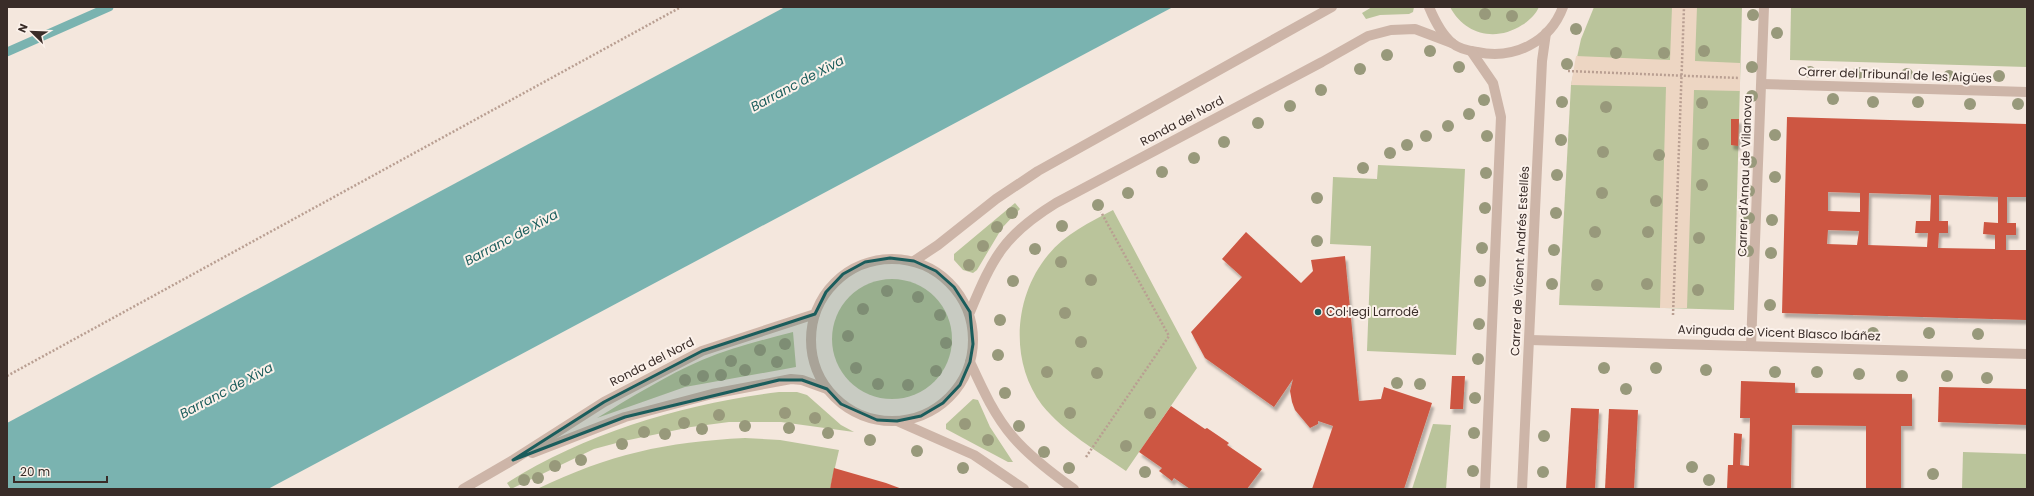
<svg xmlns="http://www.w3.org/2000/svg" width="2034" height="496" font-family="Poppins,sans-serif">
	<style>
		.green { fill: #bac49b }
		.plaza { fill: #edd6c3 }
		.water { fill: #7ab3b0 }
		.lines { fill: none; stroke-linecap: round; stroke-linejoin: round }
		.stream { stroke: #7ab3b0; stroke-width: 9 }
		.building { fill: #cd5742; fill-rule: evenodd; filter: url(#shadow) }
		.path { stroke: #b99f92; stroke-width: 2.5; stroke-dasharray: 2 2; stroke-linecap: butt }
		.minor { stroke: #cdb5a8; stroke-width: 10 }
		.tertiary { stroke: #cdb5a8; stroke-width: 10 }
		.tree { fill: #98997b }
		.marked { fill: #1b5d5c; fill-opacity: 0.2; stroke: #1b5d5c; stroke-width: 3; stroke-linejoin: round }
		.poi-dot { fill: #1b5d5c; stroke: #fbf1ea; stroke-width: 1.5 }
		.labels { text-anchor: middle; stroke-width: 4; stroke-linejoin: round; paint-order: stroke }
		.street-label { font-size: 12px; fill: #392c28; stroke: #fbf1ea }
		.poi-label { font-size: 12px; fill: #392c28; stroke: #fbf1ea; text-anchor: start }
		.water-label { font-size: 13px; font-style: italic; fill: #1b5d5c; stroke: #fbf1ea }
	</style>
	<defs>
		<filter id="shadow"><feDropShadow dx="2.5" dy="4.5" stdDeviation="1" flood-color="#0004"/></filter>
	</defs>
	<rect width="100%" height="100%" fill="#f4e7dd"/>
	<!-- green -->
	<g class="green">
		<path d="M1372 7H1414L1413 12 1409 14 1380 15 1366 19 1362 13Z"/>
		<path d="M1450 7H1539C1536 14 1529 21 1522 25 1496 42 1465 35 1450 7Z"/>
		<path d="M1594 7H1742L1734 310 1559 305 1571 85 1581 39Z"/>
		<path d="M1791 7H2027V67L1790 60Z"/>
		<path d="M1378 165 1465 169 1456 355 1367 351 1371 246 1330 244 1333 177 1377 179Z"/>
		<path d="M1015 203 1020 209 1002 228 977 270 973 273 963 270 954 260V254Z"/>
		<path d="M1113 210 1197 368 1126 471C1097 451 1064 432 1042 405 1009 361 1014 296 1048 255 1065 234 1090 222 1113 210Z"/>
		<circle cx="892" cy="339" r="60"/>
		<path d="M793 332 796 367 685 387 597 418C630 398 667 375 702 360 731 348 762 340 793 332Z"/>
		<path d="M779 392H797L807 395 841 425 854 432 781 422H729L691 427 624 441 594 449 511 489 507 483C587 432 685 404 779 392Z"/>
		<path d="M973 399 978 400 990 427 1013 462H1008L946 429V424Z"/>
		<path d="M1433 424 1451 425 1446 489H1412Z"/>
		<path d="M745 438 780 440 839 450 830 489H537C610 454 665 442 745 438Z"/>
		<path d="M1963 452 2027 454V489H1962Z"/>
	</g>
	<!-- plaza -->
	<path class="plaza" d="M1672 7H1697L1695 61 1740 63V91L1694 90 1687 308H1660L1666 87 1571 85 1576 56 1670 60Z"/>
	<!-- water -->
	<path class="water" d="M785 7H1173L268 489H7V423Z"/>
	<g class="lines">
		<!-- stream -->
		<path class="stream" d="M7 52 109 7"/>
	</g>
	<!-- building -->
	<g class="building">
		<path d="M1787 117 2027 124V197H2007V223H2016V235H2006V250H2027V320L1782 313ZM1828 192 1860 193V212L1828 211ZM1869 193 1931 195 1930 221H1916L1915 233H1928L1927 247 1868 245ZM1939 195 1998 197V223L1984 222 1983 234 1995 235V249L1938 248 1939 233H1948V221H1939ZM1828 230 1859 231 1857 245 1827 244Z"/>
		<path d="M1731 119H1739L1738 146 1731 145Z"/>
		<path d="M1246 232 1301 283 1313 271 1311 260 1345 256 1359 401 1381 399 1384 387 1432 403 1404 489H1312L1333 426 1318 421V424L1310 428 1295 410 1292 402 1290 391 1293 379 1274 407 1205 358 1191 332 1242 277 1222 259Z"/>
		<path d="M1452 376H1465L1463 409H1450Z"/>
		<path d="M1741 381 1795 383V393L1912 394V426H1901V489H1866V426L1792 425 1791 489H1727L1728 465H1733L1734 433 1742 434 1740 465 1749 466 1750 418H1740Z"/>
		<path d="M1939 387 2027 389V425L1938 422Z"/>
		<path d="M1171 406 1205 429 1207 428 1229 443 1227 445 1262 469 1247 489H1190L1174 478 1172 481 1159 471 1162 468 1139 452Z"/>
		<path d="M1571 408 1599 409 1595 489H1566Z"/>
		<path d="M1609 409 1638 410 1634 489H1605Z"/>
		<path d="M834 468 886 483 902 489H830Z"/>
	</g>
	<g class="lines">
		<!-- path -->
		<g class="path">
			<path d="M1568 71 1739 78"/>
			<path d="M1673 315 1684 7"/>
			<path d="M7 376 681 7"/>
			<path d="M1086 457 1169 336 1101 212"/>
		</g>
		<!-- minor -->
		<g class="minor">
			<path d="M1762 84 2027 92"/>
			<path d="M1530 340 2027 354"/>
			<path d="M1751 346 1764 7"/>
			<path d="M532 453 625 417 712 394 791 379 802 380 827 389"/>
			<path d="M463 489 513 460 604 402 702 351 815 314"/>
		</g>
		<!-- tertiary -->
		<g class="tertiary">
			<path d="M1429 7C1434 19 1441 34 1452 43 1458 48 1470 51 1477 52 1514 60 1550 42 1563 7"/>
			<path d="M1471 51 1493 83 1501 117 1485 489"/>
			<circle cx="892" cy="340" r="81"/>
			<path d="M914 261 938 245 996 199 1038 171 1332 7"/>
			<path d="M970 312C993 257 1004 235 1056 203L1322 62 1368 36 1391 30 1415 29 1452 43"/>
			<path d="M970 362C982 388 994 415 1013 437 1030 457 1053 474 1074 489"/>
			<path d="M897 421 974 455 1024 489"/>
			<path d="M1522 489 1542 61 1546 33"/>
		</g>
	</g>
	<!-- trees -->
	<g class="tree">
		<circle cx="1485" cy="14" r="6"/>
		<circle cx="1753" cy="15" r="6"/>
		<circle cx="1512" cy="16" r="6"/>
		<circle cx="1576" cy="29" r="6"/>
		<circle cx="1777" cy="33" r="6"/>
		<circle cx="1430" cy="51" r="6"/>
		<circle cx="1704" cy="51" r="6"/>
		<circle cx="1616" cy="53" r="6"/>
		<circle cx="1664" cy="53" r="6"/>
		<circle cx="1387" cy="55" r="6"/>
		<circle cx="1567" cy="64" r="6"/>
		<circle cx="1459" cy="67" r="6"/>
		<circle cx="1752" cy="67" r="6"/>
		<circle cx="1360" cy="69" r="6"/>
		<circle cx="1810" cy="72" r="6"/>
		<circle cx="1858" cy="73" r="6"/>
		<circle cx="1907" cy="74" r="6"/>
		<circle cx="1949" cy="76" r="6"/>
		<circle cx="1999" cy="76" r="6"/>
		<circle cx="1321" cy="90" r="6"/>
		<circle cx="1752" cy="96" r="6"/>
		<circle cx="1833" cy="99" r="6"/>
		<circle cx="1484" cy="100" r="6"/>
		<circle cx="1562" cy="102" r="6"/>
		<circle cx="1873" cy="102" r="6"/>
		<circle cx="1918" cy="102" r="6"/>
		<circle cx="1702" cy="103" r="6"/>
		<circle cx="1970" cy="104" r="6"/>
		<circle cx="2018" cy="104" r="6"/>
		<circle cx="1290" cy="106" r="6"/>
		<circle cx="1606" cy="107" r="6"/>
		<circle cx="1469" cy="114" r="6"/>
		<circle cx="1258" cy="123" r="6"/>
		<circle cx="1448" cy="126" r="6"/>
		<circle cx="1775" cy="135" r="6"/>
		<circle cx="1426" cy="136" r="6"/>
		<circle cx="1487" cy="136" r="6"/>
		<circle cx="1561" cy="140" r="6"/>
		<circle cx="1224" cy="142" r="6"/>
		<circle cx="1703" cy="144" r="6"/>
		<circle cx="1407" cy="145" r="6"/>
		<circle cx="1603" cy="152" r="6"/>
		<circle cx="1390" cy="153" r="6"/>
		<circle cx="1659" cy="155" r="6"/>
		<circle cx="1194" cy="158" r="6"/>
		<circle cx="1751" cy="162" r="6"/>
		<circle cx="1363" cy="168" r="6"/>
		<circle cx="1162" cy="172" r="6"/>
		<circle cx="1486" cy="173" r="6"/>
		<circle cx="1557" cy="175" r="6"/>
		<circle cx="1775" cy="177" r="6"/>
		<circle cx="1702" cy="185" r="6"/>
		<circle cx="1749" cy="191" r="6"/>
		<circle cx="1128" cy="193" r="6"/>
		<circle cx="1602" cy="193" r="6"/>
		<circle cx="1317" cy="198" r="6"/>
		<circle cx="1656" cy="201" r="6"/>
		<circle cx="1098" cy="205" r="6"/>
		<circle cx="1485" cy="208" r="6"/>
		<circle cx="1012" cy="213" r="6"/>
		<circle cx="1556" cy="213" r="6"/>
		<circle cx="1749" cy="218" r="6"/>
		<circle cx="1772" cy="220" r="6"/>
		<circle cx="1062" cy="226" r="6"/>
		<circle cx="997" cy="227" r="6"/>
		<circle cx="1595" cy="232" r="6"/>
		<circle cx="1648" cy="232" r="6"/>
		<circle cx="1699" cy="238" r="6"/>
		<circle cx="1317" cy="241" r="6"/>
		<circle cx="983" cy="246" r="6"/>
		<circle cx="1482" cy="248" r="6"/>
		<circle cx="1035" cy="249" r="6"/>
		<circle cx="1554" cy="250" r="6"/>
		<circle cx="1748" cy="251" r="6"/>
		<circle cx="1771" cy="253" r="6"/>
		<circle cx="1061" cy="262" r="6"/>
		<circle cx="969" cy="265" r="6"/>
		<circle cx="1091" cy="280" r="6"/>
		<circle cx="1013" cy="281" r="6"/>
		<circle cx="1480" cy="281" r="6"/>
		<circle cx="1552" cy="284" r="6"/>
		<circle cx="1647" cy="284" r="6"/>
		<circle cx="1597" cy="285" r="6"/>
		<circle cx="1698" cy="290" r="6"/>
		<circle cx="887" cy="291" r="6"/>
		<circle cx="918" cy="297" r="6"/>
		<circle cx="1770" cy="305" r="6"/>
		<circle cx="863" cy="309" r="6"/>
		<circle cx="1065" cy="313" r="6"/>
		<circle cx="940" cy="315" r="6"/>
		<circle cx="1000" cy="320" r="6"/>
		<circle cx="1479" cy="324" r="6"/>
		<circle cx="1873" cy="333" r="6"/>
		<circle cx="1929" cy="333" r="6"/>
		<circle cx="1978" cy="334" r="6"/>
		<circle cx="848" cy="336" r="6"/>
		<circle cx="1081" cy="342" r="6"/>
		<circle cx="946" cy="343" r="6"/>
		<circle cx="785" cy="344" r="6"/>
		<circle cx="760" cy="350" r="6"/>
		<circle cx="998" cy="355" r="6"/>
		<circle cx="1478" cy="359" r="6"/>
		<circle cx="731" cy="361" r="6"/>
		<circle cx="777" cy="362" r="6"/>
		<circle cx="856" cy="368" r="6"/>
		<circle cx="1604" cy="368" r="6"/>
		<circle cx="1656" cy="368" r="6"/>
		<circle cx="745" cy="370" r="6"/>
		<circle cx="1706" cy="370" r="6"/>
		<circle cx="936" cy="371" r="6"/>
		<circle cx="1047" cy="372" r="6"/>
		<circle cx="1775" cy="372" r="6"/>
		<circle cx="1817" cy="372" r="6"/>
		<circle cx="1097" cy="373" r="6"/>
		<circle cx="1859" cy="374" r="6"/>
		<circle cx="721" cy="375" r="6"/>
		<circle cx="703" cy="376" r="6"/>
		<circle cx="1902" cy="376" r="6"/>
		<circle cx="1947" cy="376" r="6"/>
		<circle cx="1987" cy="378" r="6"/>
		<circle cx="685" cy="380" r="6"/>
		<circle cx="1397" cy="383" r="6"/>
		<circle cx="878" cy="384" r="6"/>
		<circle cx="1420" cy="384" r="6"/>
		<circle cx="908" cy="385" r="6"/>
		<circle cx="1626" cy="389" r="6"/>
		<circle cx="1005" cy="393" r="6"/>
		<circle cx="1475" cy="398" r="6"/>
		<circle cx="785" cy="413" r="6"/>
		<circle cx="1070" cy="413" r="6"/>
		<circle cx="1150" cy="413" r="6"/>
		<circle cx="719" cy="415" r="6"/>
		<circle cx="815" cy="418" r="6"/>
		<circle cx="684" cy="423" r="6"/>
		<circle cx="965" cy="424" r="6"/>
		<circle cx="745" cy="426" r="6"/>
		<circle cx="1019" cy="426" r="6"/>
		<circle cx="789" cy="428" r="6"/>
		<circle cx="702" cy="429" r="6"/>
		<circle cx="644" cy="432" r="6"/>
		<circle cx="828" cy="433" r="6"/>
		<circle cx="1474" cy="433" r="6"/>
		<circle cx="665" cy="434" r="6"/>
		<circle cx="1544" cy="436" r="6"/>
		<circle cx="870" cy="440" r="6"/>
		<circle cx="988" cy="440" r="6"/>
		<circle cx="622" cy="444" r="6"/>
		<circle cx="1126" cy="446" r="6"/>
		<circle cx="917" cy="451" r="6"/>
		<circle cx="1044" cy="452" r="6"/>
		<circle cx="581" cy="460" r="6"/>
		<circle cx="555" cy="466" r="6"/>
		<circle cx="1692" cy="467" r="6"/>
		<circle cx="963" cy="468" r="6"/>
		<circle cx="1069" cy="468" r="6"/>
		<circle cx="1473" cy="471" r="6"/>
		<circle cx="1145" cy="472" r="6"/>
		<circle cx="1543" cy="472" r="6"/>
		<circle cx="1933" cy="474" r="6"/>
		<circle cx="538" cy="478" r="6"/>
		<circle cx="524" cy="480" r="6"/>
		<circle cx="1709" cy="480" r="6"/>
	</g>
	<!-- marked area -->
	<path class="marked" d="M890 258 914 261 936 271 954 287 970 312 973 344 970 362 960 385 943 403 921 416 897 421 877 420 841 404 827 389 802 380H779L625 417 513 460 604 402 702 351 815 314 826 292 843 274 865 262Z"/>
	<!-- markers -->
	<circle class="poi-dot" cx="1318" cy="312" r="4"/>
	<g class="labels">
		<!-- street labels -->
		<g class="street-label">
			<text transform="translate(1895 75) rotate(2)" y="4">Carrer del Tribunal de les Aigües</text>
			<text transform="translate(1182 121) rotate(-28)" y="4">Ronda del Nord</text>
			<text transform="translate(1745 176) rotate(-88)" y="4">Carrer d'Arnau de Vilanova</text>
			<text transform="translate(1520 261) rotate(-87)" y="4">Carrer de Vicent Andrés Estellés</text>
			<text transform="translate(1779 333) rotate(2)" y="4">Avinguda de Vicent Blasco Ibáñez</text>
			<text transform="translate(652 362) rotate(-27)" y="4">Ronda del Nord</text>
		</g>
		<!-- poi labels -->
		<g class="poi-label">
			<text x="1326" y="316">Col·legi Larrodé</text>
		</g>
		<!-- water labels -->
		<g class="water-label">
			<text transform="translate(797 83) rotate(-28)" y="5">Barranc de Xiva</text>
			<text transform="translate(511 237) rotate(-28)" y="5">Barranc de Xiva</text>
			<text transform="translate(226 390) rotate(-28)" y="5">Barranc de Xiva</text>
		</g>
	</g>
	<!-- border -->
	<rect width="2034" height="496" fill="none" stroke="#392c28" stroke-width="16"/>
	<!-- north arrow -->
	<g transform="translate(32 32) rotate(293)" stroke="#fbf1ea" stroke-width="3" paint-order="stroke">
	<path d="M0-3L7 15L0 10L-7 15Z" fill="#392c28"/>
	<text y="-6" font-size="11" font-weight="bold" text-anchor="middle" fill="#392c28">N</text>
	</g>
	<!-- scale -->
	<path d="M14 476v6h93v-6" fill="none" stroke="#392c28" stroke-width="2"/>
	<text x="20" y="476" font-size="12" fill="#392c28" stroke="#fbf1ea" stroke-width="3" paint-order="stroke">20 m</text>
</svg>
